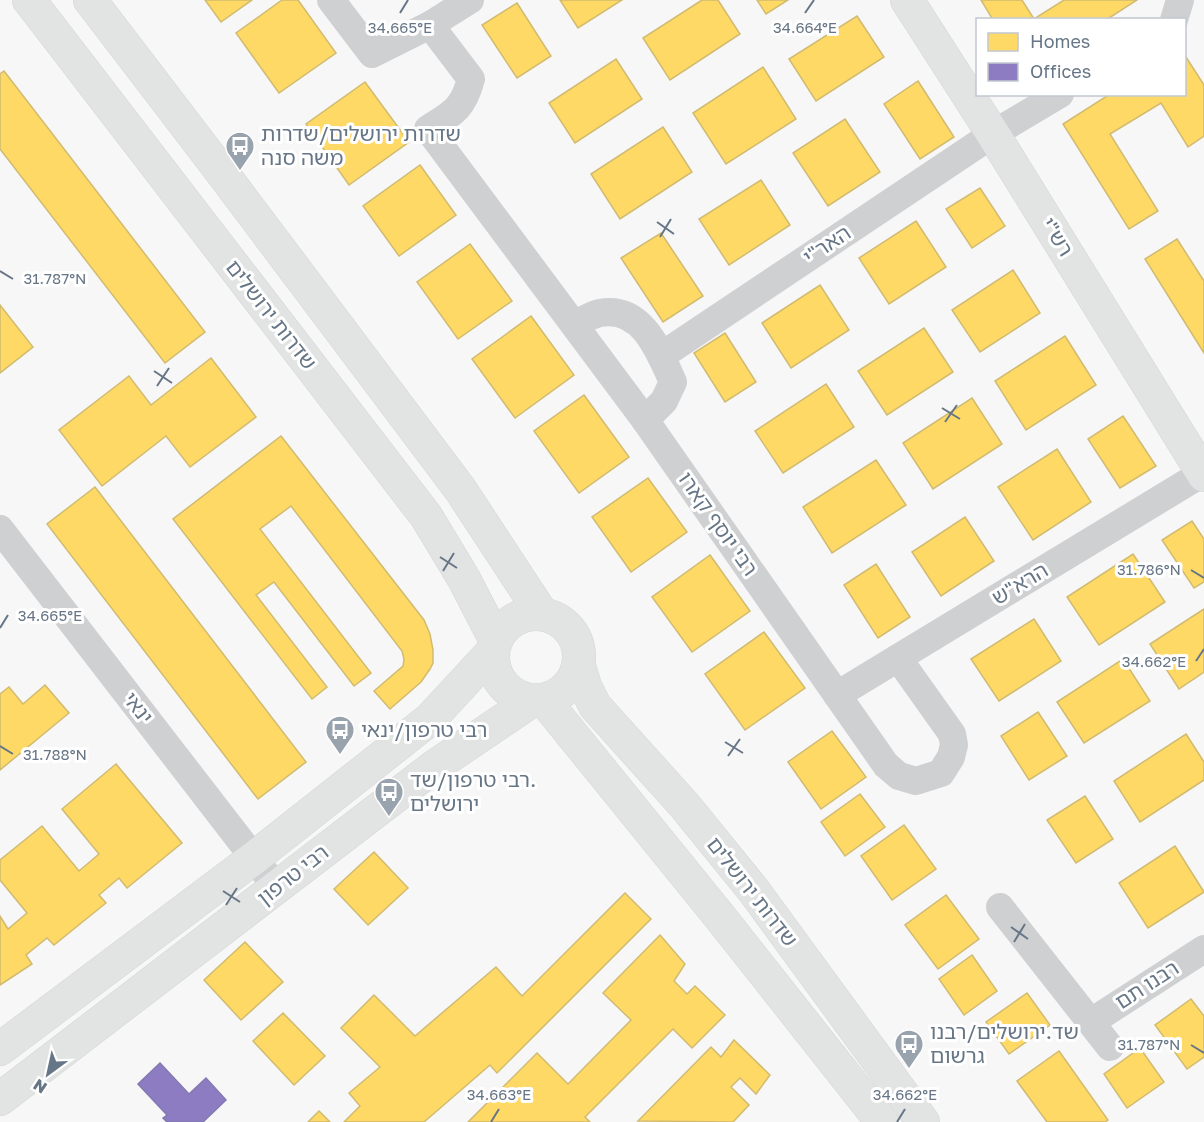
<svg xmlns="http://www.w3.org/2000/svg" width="1204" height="1122" font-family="'Golos Text','Noto Sans Hebrew',sans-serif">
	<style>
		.homes { fill: #ffd966; stroke: #d1bb70; stroke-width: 1.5 }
		.offices { fill: #8e7cc3; stroke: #827ab1; stroke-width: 1.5 }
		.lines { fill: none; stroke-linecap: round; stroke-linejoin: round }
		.secondary-casing { stroke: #d4d5d6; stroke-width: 34 }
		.street { stroke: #cfd0d2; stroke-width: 28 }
		.secondary { stroke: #e2e3e3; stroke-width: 33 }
		.ticks { fill: none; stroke: #677686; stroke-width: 2 }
		.labels { text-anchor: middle; stroke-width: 6; stroke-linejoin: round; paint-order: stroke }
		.poi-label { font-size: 21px; fill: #677686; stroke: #fff; text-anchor: start }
		.street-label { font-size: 21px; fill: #677686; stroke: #fff }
		.ticks-label { font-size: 15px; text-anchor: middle; fill: #677686; stroke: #fff; stroke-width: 6; stroke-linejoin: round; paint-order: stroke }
	</style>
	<rect width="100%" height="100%" fill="#f7f7f7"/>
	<!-- homes -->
	<g class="homes">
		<path d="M205 0H252L221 22Z"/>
		<path d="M282 0H298L336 53 279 93 236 33Z"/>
		<path d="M560 0H622L578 28Z"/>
		<path d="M702 0H718L740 34 670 80 643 38Z"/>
		<path d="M757 0H788L766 14Z"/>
		<path d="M981 0H1022L1034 19 1064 0H1137L1106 20H993Z"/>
		<path d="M517 3 551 56 517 78 482 25Z"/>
		<path d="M857 16 884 57 816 101 789 59Z"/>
		<path d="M1184 54 1204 85V136L1188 147 1161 103 1110 134 1158 211 1129 229 1063 124 1110 94H1184Z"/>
		<path d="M616 59 642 99 575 143 549 103Z"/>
		<path d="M763 67 796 119 726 164 693 113Z"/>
		<path d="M4 71 205 332 165 363 0 149V74Z"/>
		<path d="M918 81 954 137 920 159 884 104Z"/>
		<path d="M365 82 409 142 349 185 306 124Z"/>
		<path d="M845 119 880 172 828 206 793 153Z"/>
		<path d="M663 127 692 172 620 219 591 174Z"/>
		<path d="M420 165 456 215 399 256 363 206Z"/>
		<path d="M761 180 790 225 729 265 699 219Z"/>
		<path d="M980 188 1005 226 972 248 946 209Z"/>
		<path d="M916 221 946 267 889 304 859 258Z"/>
		<path d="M661 233 703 296 663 322 621 258Z"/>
		<path d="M1177 239 1204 281V353L1145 259Z"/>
		<path d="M470 244 512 301 458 339 417 282Z"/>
		<path d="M1013 270 1040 313 980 352 952 310Z"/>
		<path d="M820 285 849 330 791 368 762 323Z"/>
		<path d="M0 305 33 347 0 373Z"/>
		<path d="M531 316 574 375 515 418 472 359Z"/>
		<path d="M924 328 953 372 887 415 858 371Z"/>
		<path d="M725 333 756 382 725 402 694 353Z"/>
		<path d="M1065 336 1096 385 1026 430 995 381Z"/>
		<path d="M211 358 256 417 190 467 166 436 102 486 59 430 129 376 151 405Z"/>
		<path d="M826 384 854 427 783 473 755 431Z"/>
		<path d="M584 395 629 457 579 493 534 431Z"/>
		<path d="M972 398 1002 444 933 489 903 443Z"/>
		<path d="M1123 416 1156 466 1120 488 1088 439Z"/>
		<path d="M281 436 424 620 430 634 433 650V663L430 669 421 682 390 709 374 691 403 666 404 659 402 651 291 506 260 529 371 673 354 686 274 582 256 595 327 687 312 699 173 519Z"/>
		<path d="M1057 449 1091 502 1033 540 998 487Z"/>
		<path d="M876 460 906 505 832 553 803 507Z"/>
		<path d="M648 478 687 532 631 572 592 517Z"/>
		<path d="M95 487 306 762 258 799 47 524Z"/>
		<path d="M965 517 994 561 941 596 912 552Z"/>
		<path d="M1192 521 1204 539V582L1194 588 1162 540Z"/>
		<path d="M1133 554 1165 602 1099 645 1067 597Z"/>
		<path d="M710 555 750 611 692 652 652 597Z"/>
		<path d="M876 564 910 617 878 638 844 585Z"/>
		<path d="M1204 609V672L1179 689 1150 644Z"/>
		<path d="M1034 619 1061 661 999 701 971 659Z"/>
		<path d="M764 632 805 688 745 730 705 674Z"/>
		<path d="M1123 659 1150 701 1084 743 1057 702Z"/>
		<path d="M45 685 69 713 0 770V694L9 687 23 704Z"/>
		<path d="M1038 712 1067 756 1029 780 1001 736Z"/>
		<path d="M832 731 866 777 821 809 788 762Z"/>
		<path d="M1186 734 1204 762V780L1140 822 1114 781Z"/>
		<path d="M116 764 182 843 127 888 119 878 99 895 106 903 54 945 47 938 26 955 32 964 0 985V916L8 929 27 913 0 880V860L42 826 79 871 99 854 62 809Z"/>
		<path d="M860 794 885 827 845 856 821 822Z"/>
		<path d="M1085 796 1113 839 1076 863 1047 820Z"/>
		<path d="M904 825 936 869 892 900 861 856Z"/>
		<path d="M1175 846 1204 892 1148 928 1119 883Z"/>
		<path d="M374 852 408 888 368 925 334 889Z"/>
		<path d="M625 893 651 919 497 1073 490 1065 424 1122H344L360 1106 349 1093 380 1067 341 1028 374 995 415 1036 496 967 522 996Z"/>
		<path d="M946 895 979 939 938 969 905 925Z"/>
		<path d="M660 935 685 964 674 981 687 994 695 986 725 1015 692 1048 673 1029 585 1117 590 1122H468L537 1053 568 1084 631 1020 603 993Z"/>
		<path d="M245 942 283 982 241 1020 204 980Z"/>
		<path d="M972 955 997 991 964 1015 939 979Z"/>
		<path d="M1027 993 1050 1025 1009 1054 986 1022Z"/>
		<path d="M1191 999 1204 1016V1057L1187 1069 1155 1025Z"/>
		<path d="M283 1013 325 1056 294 1085 253 1041Z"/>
		<path d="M734 1040 770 1075 756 1094 740 1078 731 1087 749 1105 733 1122 638 1121 711 1047 721 1057Z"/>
		<path d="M1140 1048 1164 1082 1127 1108 1104 1074Z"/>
		<path d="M1059 1051 1108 1120 1105 1122H1047L1017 1081Z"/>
		<path d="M319 1111 330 1122H308Z"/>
	</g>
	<!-- offices -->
	<path class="offices" d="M160 1063 189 1094 206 1078 226 1100 203 1122H167L163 1118 167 1115 138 1084Z"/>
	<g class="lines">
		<!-- secondary casing -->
		<g class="secondary-casing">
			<g id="secondary">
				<path d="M29 0 426 516 464 579 496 641"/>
				<path d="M90 0 217 166 460 489 542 614"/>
				<path d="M907 0 993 134 1204 475"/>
				<circle cx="536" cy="657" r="43"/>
				<path d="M579 666 585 686 595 706 685 806 754 891 923 1122"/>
				<path d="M544 700 720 917 882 1122"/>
				<path d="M0 1049 254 858 430 719 493 651"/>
				<path d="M0 1099 435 766 533 700"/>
			</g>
		</g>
		<!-- street -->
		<g class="street">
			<path d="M331 0 372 54 430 25 470 0"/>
			<path d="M1174 20 1180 0"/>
			<path d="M430 25 471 79C463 109 453 113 428 129L645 420 886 765 899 776 916 781 941 773 951 757 954 745 952 734 898 658"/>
			<path d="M575 325C582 321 592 314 600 313 642 305 659 351 673 382L664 401 645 420"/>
			<path d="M661 356 993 134 1060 94"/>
			<path d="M0 529 277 888"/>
			<path d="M837 695 1203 473"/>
			<path d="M1000 907 1110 1047"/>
			<path d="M1091 1022 1204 949"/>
		</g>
		<!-- secondary -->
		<use href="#secondary" class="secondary"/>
	</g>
	<!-- ticks -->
	<path class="ticks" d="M400 13 408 0M805 13 814 0M657 222 674 234M660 237 671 219M0 271 13 279M154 371 172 383M157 386 169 368M942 408 960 419M945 422 957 405M440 557 457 568M1191 570 1204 578M443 571 454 553M0 628 8 615M1196 661 1204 649M725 742 743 753M0 746 13 754M728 756 740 739M223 891 240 902M226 905 237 888M1011 927 1028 939M1014 942 1025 924M1191 1045 1204 1053M491 1122 499 1109M897 1122 905 1109"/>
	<!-- icons -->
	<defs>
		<g id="bus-pin" transform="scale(1.5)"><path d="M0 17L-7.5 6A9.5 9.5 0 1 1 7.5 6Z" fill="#99a3ae" stroke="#fff"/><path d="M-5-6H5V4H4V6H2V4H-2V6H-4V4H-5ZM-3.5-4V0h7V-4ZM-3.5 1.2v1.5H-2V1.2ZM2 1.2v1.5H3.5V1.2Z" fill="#fff"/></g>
	</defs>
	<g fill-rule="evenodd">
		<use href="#bus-pin" x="240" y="146"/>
		<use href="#bus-pin" x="340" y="730"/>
		<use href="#bus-pin" x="389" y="792"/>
		<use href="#bus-pin" x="909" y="1044"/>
	</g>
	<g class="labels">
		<!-- poi labels -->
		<g class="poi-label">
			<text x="261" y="141">שדרות ירושלים/שדרות<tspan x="261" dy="24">משה סנה</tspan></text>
			<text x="361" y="737">רבי טרפון/ינאי</text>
			<text x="410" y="787">רבי טרפון/שד.<tspan x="410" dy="24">ירושלים</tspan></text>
			<text x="930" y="1039">שד.ירושלים/רבנו<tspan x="930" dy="24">גרשום</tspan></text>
		</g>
		<!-- street labels -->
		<g class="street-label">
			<text transform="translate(1057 237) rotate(58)" y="7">רש"י</text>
			<text transform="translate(827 245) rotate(-34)" y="7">האר"י</text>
			<text transform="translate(271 315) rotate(52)" y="7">שדרות ירושלים</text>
			<text transform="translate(718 524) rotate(55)" y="7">רבי יוסף קארו</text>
			<text transform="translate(1020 584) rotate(-31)" y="7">הרא"ש</text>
			<text transform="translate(138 708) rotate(52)" y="7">ינאי</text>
			<text transform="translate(293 875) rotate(-38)" y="7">רבי טרפון</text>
			<text transform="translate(752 892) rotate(52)" y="7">שדרות ירושלים</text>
			<text transform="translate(1147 985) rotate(-33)" y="7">רבנו תם</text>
		</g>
	</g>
	<g class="ticks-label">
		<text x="400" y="33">34.665°E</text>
		<text x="805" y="33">34.664°E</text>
		<text x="55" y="284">31.787°N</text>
		<text x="1149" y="575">31.786°N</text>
		<text x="50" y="621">34.665°E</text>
		<text x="1154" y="667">34.662°E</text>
		<text x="55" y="760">31.788°N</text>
		<text x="1149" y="1050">31.787°N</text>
		<text x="499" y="1100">34.663°E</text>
		<text x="905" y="1100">34.662°E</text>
	</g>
	<!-- legend -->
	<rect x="976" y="18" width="210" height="78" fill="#ffffff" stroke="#c2c8cf" stroke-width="1.5"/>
	<rect x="988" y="33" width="30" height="18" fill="#ffd966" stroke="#c2c8cf" stroke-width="1.5"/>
	<text x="1030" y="48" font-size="18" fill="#677686">Homes</text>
	<rect x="988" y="63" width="30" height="18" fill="#8e7cc3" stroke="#c2c8cf" stroke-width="1.5"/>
	<text x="1030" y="78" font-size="18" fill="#677686">Offices</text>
	<!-- north arrow -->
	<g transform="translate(48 1074) rotate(213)" stroke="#ffffff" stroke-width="4.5" paint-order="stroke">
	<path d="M0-4.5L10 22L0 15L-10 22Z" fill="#677686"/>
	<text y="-9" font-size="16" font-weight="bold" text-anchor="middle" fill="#677686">N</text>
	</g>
</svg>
